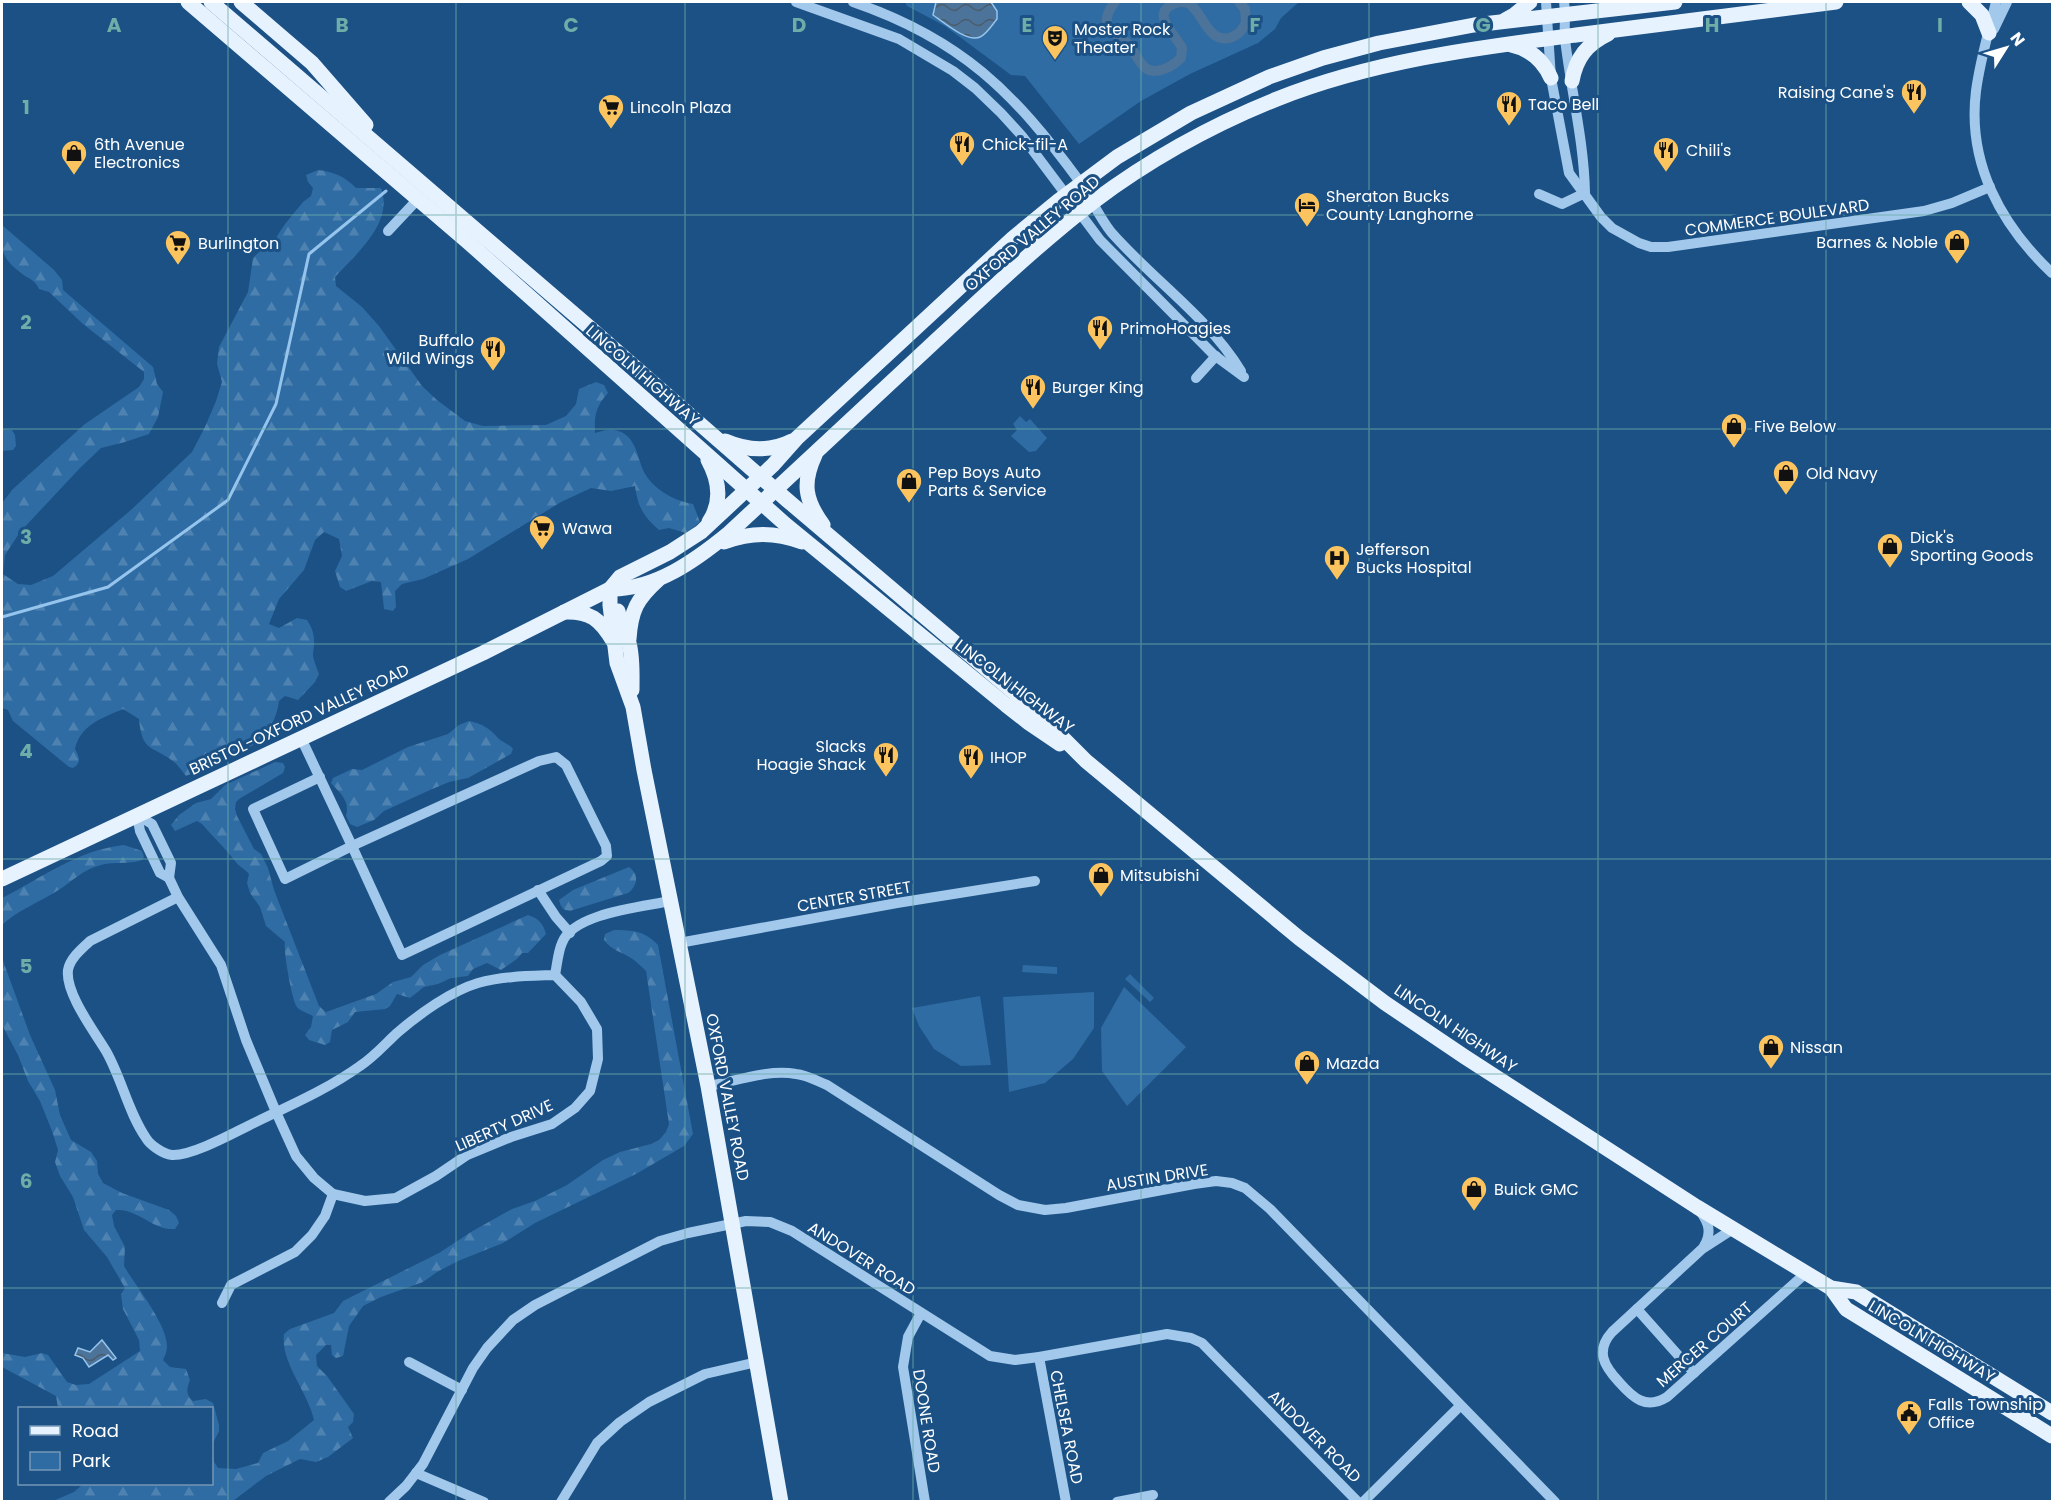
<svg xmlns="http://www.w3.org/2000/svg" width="2054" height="1503" font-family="Poppins,sans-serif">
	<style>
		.forest { fill: url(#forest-firs) }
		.green { fill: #2f6ca3 }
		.water { fill: url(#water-waves); stroke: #95c4ed; stroke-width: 1.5 }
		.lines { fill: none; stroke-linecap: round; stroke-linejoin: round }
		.stream { stroke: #95c4ed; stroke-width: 3 }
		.canal { stroke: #4c7399; stroke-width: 10 }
		.minor { stroke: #a2c8eb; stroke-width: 10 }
		.major { stroke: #e7f2ff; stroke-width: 15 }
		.grid { fill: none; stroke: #6fada8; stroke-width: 1.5; stroke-opacity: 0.55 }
		.labels { text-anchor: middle; stroke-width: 6; stroke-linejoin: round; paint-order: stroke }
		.poi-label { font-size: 16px; fill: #fff; stroke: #1b5185; text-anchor: start }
		.street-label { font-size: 16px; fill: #fff; stroke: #1b5185 }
		.grid-label { font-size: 20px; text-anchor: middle; font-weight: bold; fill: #6fada8; stroke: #1b5185; stroke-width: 6; stroke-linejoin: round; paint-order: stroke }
	</style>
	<defs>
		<pattern id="forest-firs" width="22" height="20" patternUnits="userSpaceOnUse" patternTransform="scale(1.5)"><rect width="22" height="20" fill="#2f6ca3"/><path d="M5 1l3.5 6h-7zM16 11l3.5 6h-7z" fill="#4e82b1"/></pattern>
		<pattern id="water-waves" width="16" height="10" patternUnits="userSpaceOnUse" patternTransform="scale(1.5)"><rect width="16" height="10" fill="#4c7399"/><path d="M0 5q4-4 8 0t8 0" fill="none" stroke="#4c5c6b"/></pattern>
	</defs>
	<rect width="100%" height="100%" fill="#1b5185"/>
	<!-- forest -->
	<g class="forest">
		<path d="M318 170C334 172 344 176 356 188H381C394 223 356 254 335 277L336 286 362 307 379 326 422 386 437 400 465 421 483 426 546 425 566 416 576 404 579 389 596 382 604 385 608 393C596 406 594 416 595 433 600 432 608 429 614 430 635 433 637 455 643 470 651 488 674 501 693 504L700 522 686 533 669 528 659 530C643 516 638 507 635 486L611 491 591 488 561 502 468 559 423 579 402 584 395 591 396 607 393 611 384 609 381 582 372 581 346 591 340 587 335 571 342 556 339 539 324 532 315 540 304 570 279 599 269 624 279 628 297 618 307 620C315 632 315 640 313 654 313 660 317 668 319 674L315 682 298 700 285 696 279 701C273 750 224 759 186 776 182 771 178 765 173 761 151 745 142 752 139 719L123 709C102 718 80 725 75 749 79 756 82 763 73 768L69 767 13 721 8 710 2 708V503L13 489 85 424 139 387 144 379V372L83 324 49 292 39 289C35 279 28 279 21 273 0 257 1 249 2 225L54 270 62 280 63 290 153 367 157 384 163 392 158 417 149 434 125 442 101 448 80 468 20 532 5 555 3 574 18 584 31 585 53 576 132 509 192 452 205 427 216 401 222 382 217 364 219 347 248 292 253 258 260 251 270 247 285 224 303 202 311 196 313 188 308 182 306 175Z"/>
		<path d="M469 721C483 724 489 728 498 738 503 743 508 743 513 749L511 754 468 778 449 782 430 790 384 811 374 820 357 827 350 824 346 816C350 801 341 794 331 783L333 778 352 769 362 770 408 747 448 734 459 725Z"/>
		<path d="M275 762 283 763 285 767 283 773 239 799 236 802 235 809 237 816 254 849 261 854 268 868 274 890 319 1006 326 1012 376 994 393 982 411 977 423 965 440 955 528 915C539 919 543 923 546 934L528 953H522L517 959 501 970 487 963 473 969 468 976 451 978 438 984 424 987 410 998 397 994 390 1006 385 1009 355 1012 348 1022 332 1030 330 1042 325 1045 309 1040 305 1035 311 1027 313 1016C308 1013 300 1011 297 1007 292 1001 283 950 285 942L266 926 260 907 250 893 247 883 249 874C244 868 239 867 235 861 225 848 213 837 202 824L197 821 175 831 171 825 179 815 196 803 211 799 225 785Z"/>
		<path d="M124 845 142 851 144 857 142 860C128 865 115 861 101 865 83 869 72 882 57 891 38 903 18 910 2 925V898C42 878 77 850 124 845Z"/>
		<path d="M629 867C640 875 637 886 628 893L570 911C563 910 561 908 559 900L573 890Z"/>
		<path d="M614 930C632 930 645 931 658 945L693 1134 684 1146 636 1174 535 1223 503 1243 458 1261 437 1272 423 1282 381 1297 363 1306 349 1326 343 1356 336 1358 332 1355 331 1345H326L316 1355 317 1366 327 1376 354 1414 353 1422 348 1427 353 1438 328 1457 316 1462 300 1459 266 1476 233 1501H53L74 1492 83 1484H212V1450L214 1462 218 1468 236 1469 258 1463 263 1453 288 1441 314 1420C308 1392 280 1362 284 1334L290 1329 334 1313 343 1301 439 1253 471 1232 512 1209 535 1201 567 1185 603 1160 620 1152 651 1144 659 1140 666 1132 669 1124 646 971C642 967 638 963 634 960 623 952 612 951 604 940L605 934Z"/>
		<path d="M2 958 30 1035 55 1090 60 1115 71 1140 91 1152 97 1161 98 1174 103 1183 122 1193 169 1210 176 1216 179 1223 175 1229C154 1231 137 1208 116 1210L112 1215 114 1226 125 1247 124 1266C135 1285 167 1324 167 1346 167 1351 165 1356 163 1360L170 1367 186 1369 190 1380C187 1387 185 1395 193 1401L206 1399 213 1403 219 1425V1431L212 1445V1408H58L56 1396 2 1367V1353L25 1357 42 1353 48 1355 67 1382 76 1385 89 1384 140 1351 139 1340 123 1309 121 1294 125 1288 107 1257 84 1230 73 1197 60 1176 55 1162 58 1150 52 1131 40 1101 28 1081 18 1055 2 1025Z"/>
	</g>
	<!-- green -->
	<g class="green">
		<path d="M905 2H1299L1281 18 1275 29 1258 43 1190 74 1141 101 1079 144 1025 76 1011 75 945 26 907 6Z"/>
		<path d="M1020 416 1026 422 1030 419 1047 438 1036 451 1029 452 1011 436 1017 430 1013 424Z"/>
		<path d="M2 429 12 430 15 435 16 446 13 450 2 451Z"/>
		<path d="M1023 965 1057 967V974L1022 972Z"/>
		<path d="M1130 974 1154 998 1150 1002 1125 979Z"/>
		<path d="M1124 987 1186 1047 1127 1106 1102 1071 1101 1028Z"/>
		<path d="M1094 992V1028L1073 1059 1045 1083 1009 1092 1003 997Z"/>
		<path d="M980 996 991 1065 961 1066 934 1049 919 1026 912 1008Z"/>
	</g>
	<!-- water -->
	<g class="water">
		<path d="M936 2H991L997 11V19C992 25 987 34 980 37 968 43 943 22 933 15Z"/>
		<path d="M102 1340 116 1358 113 1360 108 1355 89 1367 83 1358 75 1355 78 1348 90 1352Z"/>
	</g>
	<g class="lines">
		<!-- stream -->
		<path class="stream" d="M2 617 108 587 228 500 276 404 309 254 386 191"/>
		<!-- canal -->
		<g class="canal">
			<path d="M1115 2C1110 8 1106 15 1107 23 1109 32 1121 37 1127 43 1138 54 1141 76 1161 70 1169 68 1175 64 1181 58L1182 48C1174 32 1146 11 1180 2"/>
			<path d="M1181 2C1184 2 1187 2 1190 4 1203 14 1208 42 1229 38 1237 36 1243 30 1246 22L1245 9 1239 2"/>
		</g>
		<!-- minor -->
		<g class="minor">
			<path d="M796 2 899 39 953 71 975 88 1001 113 1022 136 1100 240 1214 355 1244 377"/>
			<path d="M853 2C961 39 1014 92 1080 182 1091 198 1099 217 1111 232 1153 280 1208 317 1241 371"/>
			<path d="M1546 2 1551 78 1569 173 1601 217 1612 228 1639 243 1651 247H1668L1924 211 1952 203 1990 187"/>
			<path d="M1564 2C1566 14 1564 27 1565 39 1571 91 1584 141 1585 193"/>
			<path d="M1996 2C1989 30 1980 61 1976 91 1967 163 2001 225 2052 273"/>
			<path d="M1994 29 2007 2"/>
			<path d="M1539 194 1562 204 1585 193"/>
			<path d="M388 231 418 199"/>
			<path d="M1196 378 1216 356"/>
			<path d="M301 738 352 846 285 879 253 809 320 777"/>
			<path d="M556 757 566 765 606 846 607 856 601 861 402 955 352 846 539 761Z"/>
			<path d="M137 815 152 824 171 863 169 878"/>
			<path d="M137 815 140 831 160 873 169 878"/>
			<path d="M169 878 178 897 221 965 246 1040 276 1112 296 1156 314 1178 333 1194 365 1201 396 1198 436 1176 467 1155 511 1137 552 1124 575 1108 590 1091 598 1059 597 1029 581 1002 555 975C530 976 503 976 478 983 451 991 419 1014 397 1033 385 1044 374 1057 360 1066 325 1091 286 1107 248 1126 230 1135 191 1156 172 1155 163 1154 150 1145 146 1138 128 1112 122 1079 106 1051 94 1031 65 993 68 970 70 958 82 949 90 941L178 897"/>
			<path d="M538 890 556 917 570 933"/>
			<path d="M679 943 897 903 1035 881"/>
			<path d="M555 975C557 965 558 952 562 943 573 913 642 907 670 901"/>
			<path d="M708 1086C736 1081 768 1069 796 1074 807 1075 817 1081 827 1085L999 1195 1018 1205 1045 1210 1066 1208 1194 1184 1216 1181 1232 1183 1245 1188 1270 1209 1555 1502"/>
			<path d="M1700 1211C1709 1223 1712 1233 1704 1246"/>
			<path d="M1733 1229 1702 1249 1612 1332C1595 1351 1604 1366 1619 1382 1633 1398 1646 1410 1667 1397L1806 1273"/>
			<path d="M222 1303 231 1285 295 1252 312 1235 325 1216 333 1194"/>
			<path d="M1637 1309 1694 1373"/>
			<path d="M921 1313 908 1337 903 1367 925 1502"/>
			<path d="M1039 1357 1066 1502"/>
			<path d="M409 1362 462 1390"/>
			<path d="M416 1473 484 1502"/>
			<path d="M389 1502 406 1486 423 1464 473 1368 487 1348 513 1320 535 1305 660 1241 688 1233 746 1221 770 1222 792 1231 990 1356 1015 1360 1039 1357 1167 1334 1191 1338 1202 1343 1358 1502"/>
			<path d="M561 1502 597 1443 620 1422 649 1402 705 1374 757 1362"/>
			<path d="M1117 1502 1153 1495"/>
			<path d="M1363 1502 1460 1406"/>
		</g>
		<!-- major -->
		<g class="major">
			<path d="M188 2 468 242 785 524 1006 705 1029 723 1060 744"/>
			<path d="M211 2 589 327 787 500 1038 713 1086 761 1299 938 1385 1003 1465 1057 1697 1207 1831 1288 1856 1292 2052 1413"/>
			<path d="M241 2 312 63 366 125"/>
			<path d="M1969 2 1982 15 1989 33"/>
			<path d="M1505 20 1514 15 1530 2"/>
			<path d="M1511 45C1530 49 1543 60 1551 78"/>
			<path d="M1572 81C1576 58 1587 44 1608 34"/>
			<path d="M725 441C748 451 770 452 792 441"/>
			<path d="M815 455C802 483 805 500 823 525"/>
			<path d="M708 460C719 480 723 501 709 522"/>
			<path d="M724 542C751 532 775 532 802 542"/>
			<path d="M618 611C620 623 626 632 629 643 633 658 632 674 632 690"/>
			<path d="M564 612C590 611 600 619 613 641"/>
			<path d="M629 639C631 610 637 599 658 580"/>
			<path d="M2 879 483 653 610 589C655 590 696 560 729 533 796 471 863 408 930 346 983 297 1036 246 1093 202 1149 160 1212 125 1277 99 1372 61 1475 48 1576 35 1663 24 1750 13 1836 2"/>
			<path d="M1831 1288 1846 1309 2052 1436"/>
			<path d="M781 1502 708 1086 644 770 633 707 617 663 610 605V589L620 577 670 552 701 532 773 465 797 438 1013 238 1058 201 1117 157 1191 113 1269 77 1323 58 1379 43 1474 25 1675 2"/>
		</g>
	</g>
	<!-- grid -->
	<path class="grid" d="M228 2V1502M456 2V1502M685 2V1502M913 2V1502M1141 2V1502M1369 2V1502M1598 2V1502M1826 2V1502M2 215H2052M2 429H2052M2 644H2052M2 859H2052M2 1074H2052M2 1288H2052"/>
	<!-- icons -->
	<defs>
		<g id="theatre-pin" transform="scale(1.35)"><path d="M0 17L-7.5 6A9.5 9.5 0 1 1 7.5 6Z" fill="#fcc45f" stroke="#1b5185"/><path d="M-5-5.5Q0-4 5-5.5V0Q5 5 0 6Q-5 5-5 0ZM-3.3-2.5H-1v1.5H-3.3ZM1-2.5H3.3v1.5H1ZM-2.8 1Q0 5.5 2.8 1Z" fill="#111"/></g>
		<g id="restaurant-pin" transform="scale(1.35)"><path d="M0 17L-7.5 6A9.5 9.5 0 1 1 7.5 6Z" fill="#fcc45f" stroke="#1b5185"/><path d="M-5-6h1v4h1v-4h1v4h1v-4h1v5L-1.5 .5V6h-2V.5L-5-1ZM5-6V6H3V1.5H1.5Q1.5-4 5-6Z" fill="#111"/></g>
		<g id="supermarket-pin" transform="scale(1.35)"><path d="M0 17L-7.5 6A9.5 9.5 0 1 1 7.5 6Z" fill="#fcc45f" stroke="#1b5185"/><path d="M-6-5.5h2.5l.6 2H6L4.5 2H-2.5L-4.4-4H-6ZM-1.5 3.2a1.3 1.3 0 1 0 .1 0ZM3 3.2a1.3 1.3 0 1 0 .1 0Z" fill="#111"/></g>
		<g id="shop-pin" transform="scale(1.35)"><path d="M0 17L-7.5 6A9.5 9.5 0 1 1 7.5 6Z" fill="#fcc45f" stroke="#1b5185"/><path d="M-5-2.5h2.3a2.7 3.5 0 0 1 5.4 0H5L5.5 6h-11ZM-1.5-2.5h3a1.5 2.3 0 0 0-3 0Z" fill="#111"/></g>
		<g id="hotel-pin" transform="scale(1.35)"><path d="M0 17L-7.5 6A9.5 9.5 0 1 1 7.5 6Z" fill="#fcc45f" stroke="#1b5185"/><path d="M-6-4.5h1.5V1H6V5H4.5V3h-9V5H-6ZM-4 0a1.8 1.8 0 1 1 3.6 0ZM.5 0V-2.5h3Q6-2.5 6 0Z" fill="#111"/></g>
		<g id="hospital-pin" transform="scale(1.35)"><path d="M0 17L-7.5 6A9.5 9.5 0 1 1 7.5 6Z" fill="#fcc45f" stroke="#1b5185"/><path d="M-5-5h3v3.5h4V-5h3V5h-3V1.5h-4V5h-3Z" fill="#111"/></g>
		<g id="civic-pin" transform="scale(1.35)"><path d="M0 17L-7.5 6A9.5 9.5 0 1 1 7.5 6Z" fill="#fcc45f" stroke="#1b5185"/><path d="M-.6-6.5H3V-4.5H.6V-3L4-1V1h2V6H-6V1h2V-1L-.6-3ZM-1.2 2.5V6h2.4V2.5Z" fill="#111"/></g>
	</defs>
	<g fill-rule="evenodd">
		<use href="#theatre-pin" x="1055" y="38"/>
		<use href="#restaurant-pin" x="1914" y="92"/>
		<use href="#restaurant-pin" x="1509" y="104"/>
		<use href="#supermarket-pin" x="611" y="107"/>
		<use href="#restaurant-pin" x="962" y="144"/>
		<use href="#restaurant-pin" x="1666" y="150"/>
		<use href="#shop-pin" x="74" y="153"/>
		<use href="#hotel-pin" x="1307" y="205"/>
		<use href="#shop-pin" x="1957" y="242"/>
		<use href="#supermarket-pin" x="178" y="243"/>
		<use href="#restaurant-pin" x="1100" y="328"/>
		<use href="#restaurant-pin" x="493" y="349"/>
		<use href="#restaurant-pin" x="1033" y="387"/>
		<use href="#shop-pin" x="1734" y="426"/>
		<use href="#shop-pin" x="1786" y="473"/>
		<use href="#shop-pin" x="909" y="481"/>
		<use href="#supermarket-pin" x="542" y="528"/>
		<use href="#shop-pin" x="1890" y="546"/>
		<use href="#hospital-pin" x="1337" y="558"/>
		<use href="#restaurant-pin" x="886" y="755"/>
		<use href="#restaurant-pin" x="971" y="757"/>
		<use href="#shop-pin" x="1101" y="875"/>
		<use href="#shop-pin" x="1771" y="1047"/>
		<use href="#shop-pin" x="1307" y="1063"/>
		<use href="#shop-pin" x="1474" y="1189"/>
		<use href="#civic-pin" x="1909" y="1413"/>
	</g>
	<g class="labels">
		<!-- poi labels -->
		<g class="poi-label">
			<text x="1074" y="35">Moster Rock<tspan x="1074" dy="18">Theater</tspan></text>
			<text x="1894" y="98" text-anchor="end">Raising Cane's</text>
			<text x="1528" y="110">Taco Bell</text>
			<text x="630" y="113">Lincoln Plaza</text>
			<text x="94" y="150">6th Avenue<tspan x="94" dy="18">Electronics</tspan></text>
			<text x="982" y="150">Chick-fil-A</text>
			<text x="1686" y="156">Chili's</text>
			<text x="1326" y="202">Sheraton Bucks<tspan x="1326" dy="18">County Langhorne</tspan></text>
			<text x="1938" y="248" text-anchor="end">Barnes &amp; Noble</text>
			<text x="198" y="249">Burlington</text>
			<text x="1120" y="334">PrimoHoagies</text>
			<text x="474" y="346" text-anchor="end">Buffalo<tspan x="474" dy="18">Wild Wings</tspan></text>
			<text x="1052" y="393">Burger King</text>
			<text x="1754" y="432">Five Below</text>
			<text x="928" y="478">Pep Boys Auto<tspan x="928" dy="18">Parts &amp; Service</tspan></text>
			<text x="1806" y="479">Old Navy</text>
			<text x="562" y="534">Wawa</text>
			<text x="1910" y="543">Dick's<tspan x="1910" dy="18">Sporting Goods</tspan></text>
			<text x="1356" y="555">Jefferson<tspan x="1356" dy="18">Bucks Hospital</tspan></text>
			<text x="866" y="752" text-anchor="end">Slacks<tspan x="866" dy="18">Hoagie Shack</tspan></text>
			<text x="990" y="763">IHOP</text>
			<text x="1120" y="881">Mitsubishi</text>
			<text x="1790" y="1053">Nissan</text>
			<text x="1326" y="1069">Mazda</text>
			<text x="1494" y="1195">Buick GMC</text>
			<text x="1928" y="1410">Falls Township<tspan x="1928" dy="18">Office</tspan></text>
		</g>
		<!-- street labels -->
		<g class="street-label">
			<text transform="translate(1777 217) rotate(-8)" y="6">COMMERCE BOULEVARD</text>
			<text transform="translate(1032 233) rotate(-40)" y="6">OXFORD VALLEY ROAD</text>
			<text transform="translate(643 375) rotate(41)" y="6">LINCOLN HIGHWAY</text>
			<text transform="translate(1015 686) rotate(37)" y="6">LINCOLN HIGHWAY</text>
			<text transform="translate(299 719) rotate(-25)" y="6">BRISTOL-OXFORD VALLEY ROAD</text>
			<text transform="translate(854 896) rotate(-10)" y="6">CENTER STREET</text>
			<text transform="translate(1456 1028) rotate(34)" y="6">LINCOLN HIGHWAY</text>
			<text transform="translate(728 1097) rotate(79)" y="6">OXFORD VALLEY ROAD</text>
			<text transform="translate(504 1125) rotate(-24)" y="6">LIBERTY DRIVE</text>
			<text transform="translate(1157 1177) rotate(-9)" y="6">AUSTIN DRIVE</text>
			<text transform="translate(862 1258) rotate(32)" y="6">ANDOVER ROAD</text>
			<text transform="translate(1932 1341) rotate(31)" y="6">LINCOLN HIGHWAY</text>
			<text transform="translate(1704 1344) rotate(-41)" y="6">MERCER COURT</text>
			<text transform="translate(927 1421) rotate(81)" y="6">DOONE ROAD</text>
			<text transform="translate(1067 1427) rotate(79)" y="6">CHELSEA ROAD</text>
			<text transform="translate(1315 1436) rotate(45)" y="6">ANDOVER ROAD</text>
		</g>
	</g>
	<g class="grid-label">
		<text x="114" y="32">A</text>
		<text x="342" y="32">B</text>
		<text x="571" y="32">C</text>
		<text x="799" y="32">D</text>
		<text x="1027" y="32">E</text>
		<text x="1255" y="32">F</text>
		<text x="1483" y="32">G</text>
		<text x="1712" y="32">H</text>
		<text x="1940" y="32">I</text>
		<text x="26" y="114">1</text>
		<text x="26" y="329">2</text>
		<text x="26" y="544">3</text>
		<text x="26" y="758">4</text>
		<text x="26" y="973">5</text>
		<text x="26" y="1188">6</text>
	</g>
	<!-- border -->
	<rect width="2054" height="1503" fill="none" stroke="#ffffff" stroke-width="6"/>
	<!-- legend -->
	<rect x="18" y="1407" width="195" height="78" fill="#1b5185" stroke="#7697b6" stroke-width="1.5"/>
	<rect x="30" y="1426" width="30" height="9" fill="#e7f2ff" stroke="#7697b6" stroke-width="1.5"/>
	<text x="72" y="1437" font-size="18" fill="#ffffff">Road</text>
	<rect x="30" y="1452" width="30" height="18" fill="#2f6ca3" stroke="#7697b6" stroke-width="1.5"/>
	<text x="72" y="1467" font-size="18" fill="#ffffff">Park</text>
	<!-- north arrow -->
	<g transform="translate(2006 48) rotate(53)" stroke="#1b5185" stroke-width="4.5" paint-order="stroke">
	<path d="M0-4.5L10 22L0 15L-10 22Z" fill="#ffffff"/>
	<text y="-9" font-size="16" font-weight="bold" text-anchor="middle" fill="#ffffff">N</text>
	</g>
</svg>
